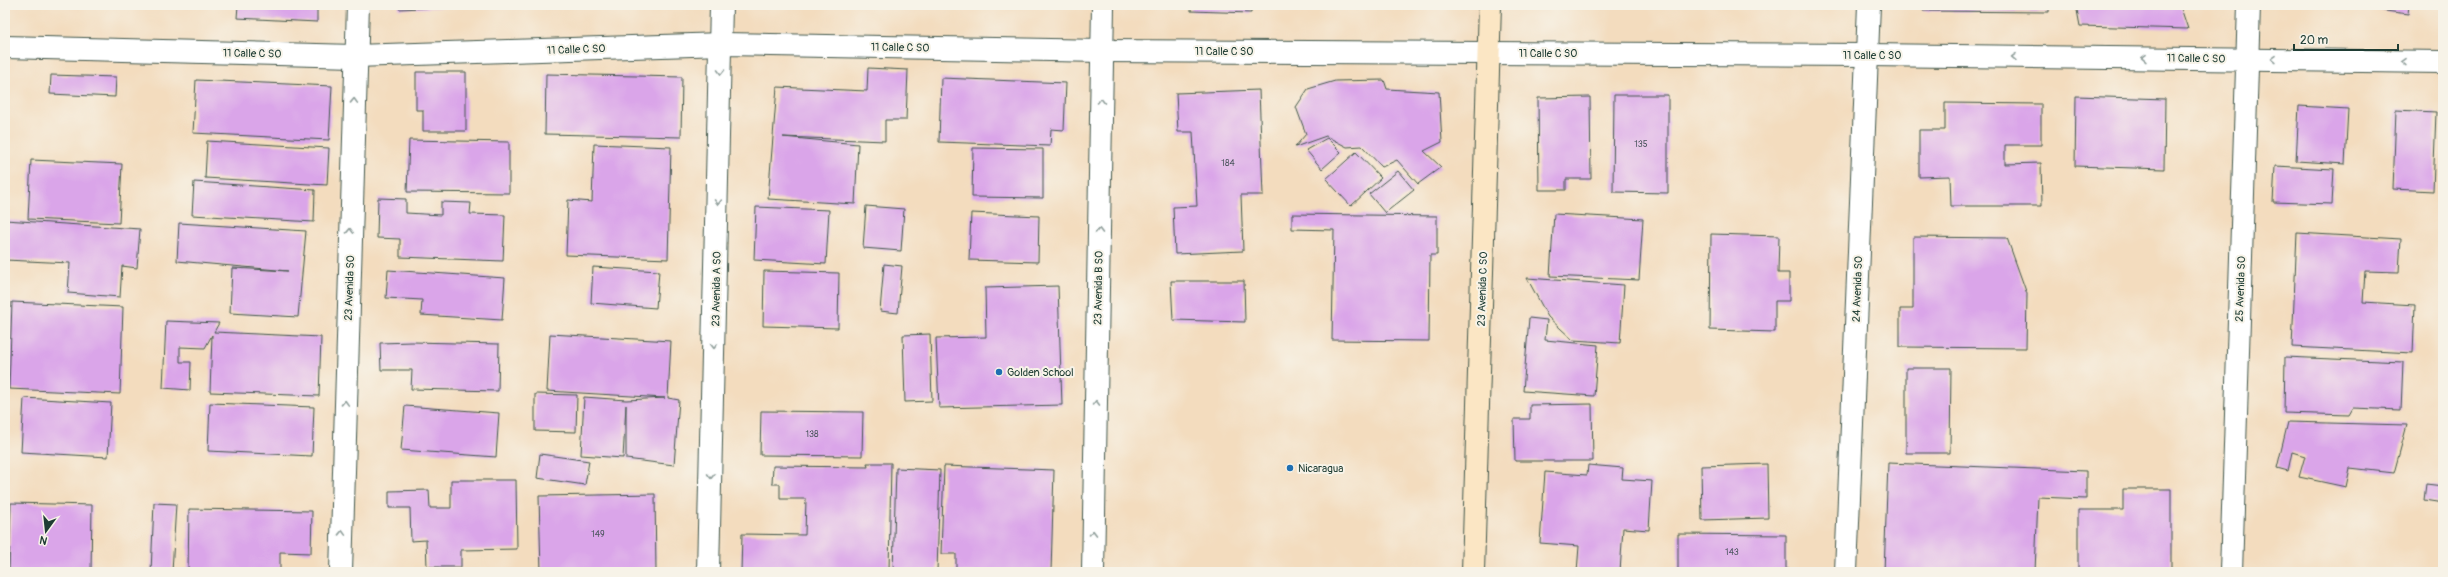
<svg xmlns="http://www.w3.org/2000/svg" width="2448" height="577" font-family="Pangolin,sans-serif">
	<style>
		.building { fill: #daa5e9 }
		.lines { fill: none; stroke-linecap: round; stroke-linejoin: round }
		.street-casing { stroke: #3f5549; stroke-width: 24 }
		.secondary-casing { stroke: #3f5549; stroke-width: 24 }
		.street { stroke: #fff; stroke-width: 22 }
		.secondary { stroke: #fbe6c4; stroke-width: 22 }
		.oneway { stroke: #8f9e9a }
		.poi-dot { fill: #1f6fb2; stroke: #f7f3e8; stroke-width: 1.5 }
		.labels { text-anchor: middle; stroke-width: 4; stroke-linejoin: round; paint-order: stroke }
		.number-label { font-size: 9px; fill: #4e5761 }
		.street-label { font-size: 11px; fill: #1f3d34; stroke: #f7f3e8 }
		.poi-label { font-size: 11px; fill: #1f3d34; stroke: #f7f3e8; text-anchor: start }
	</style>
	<rect width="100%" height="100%" fill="#f7f3e8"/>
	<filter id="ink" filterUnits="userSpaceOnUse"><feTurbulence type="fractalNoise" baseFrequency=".025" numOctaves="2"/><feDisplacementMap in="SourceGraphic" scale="8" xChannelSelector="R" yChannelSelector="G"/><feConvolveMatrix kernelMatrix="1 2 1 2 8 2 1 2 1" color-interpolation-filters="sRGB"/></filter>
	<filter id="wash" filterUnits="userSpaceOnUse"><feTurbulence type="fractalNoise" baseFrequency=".012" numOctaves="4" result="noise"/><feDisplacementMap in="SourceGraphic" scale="16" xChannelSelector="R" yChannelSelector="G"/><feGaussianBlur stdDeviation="0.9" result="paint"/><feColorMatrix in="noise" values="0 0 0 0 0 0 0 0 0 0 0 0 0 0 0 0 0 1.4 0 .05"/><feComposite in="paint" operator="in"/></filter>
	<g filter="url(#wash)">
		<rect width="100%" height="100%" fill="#f3dcbe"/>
		<g id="blocks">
			<!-- building -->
			<g class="building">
				<path d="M129 5H150L149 9Z"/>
				<path d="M238 5H317V22L237 18Z"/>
				<path d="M399 5H465L466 6 399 9Z"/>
				<path d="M1191 5H1251V13L1191 11Z"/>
				<path d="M1923 5H2049V12L1923 11Z"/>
				<path d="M2076 5H2180L2188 29 2080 26Z"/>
				<path d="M2360 5H2409L2408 14 2363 8Z"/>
				<path d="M868 68 908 70 906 120H885V141L783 137 858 144 855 204 768 199 777 87 867 91Z"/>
				<path d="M416 72H466V131H423V110H416Z"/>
				<path d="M546 74 682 77 681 137 545 134Z"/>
				<path d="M51 75 116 77 115 97 50 94Z"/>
				<path d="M941 78 1066 83 1064 130 1051 129 1050 146 939 142Z"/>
				<path d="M196 80 332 86 329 140 193 133Z"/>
				<path d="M1384 80 1387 89 1439 92 1442 142 1424 151 1441 167 1418 184 1397 160 1382 167 1362 146 1347 147 1326 136 1295 147 1306 134 1296 107 1308 89 1335 81Z"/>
				<path d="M1259 90 1263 195H1241L1243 251 1175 254 1173 207 1197 206 1193 132H1178L1176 93Z"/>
				<path d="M1614 95H1668V193L1613 192Z"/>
				<path d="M2076 96 2165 99 2164 169 2075 166Z"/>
				<path d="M1590 97 1591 179H1566V190H1539L1538 98Z"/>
				<path d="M1945 103 2041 104V145H2005V164L2041 163 2042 206H1951L1950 176 1919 177V130H1945Z"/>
				<path d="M2299 106 2348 109 2345 164 2296 161Z"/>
				<path d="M2396 110 2436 112 2433 191 2393 189Z"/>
				<path d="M1327 138 1341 152 1322 169 1306 150Z"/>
				<path d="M409 140 509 142V193L407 192Z"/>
				<path d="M207 141 329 148 327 185 205 178Z"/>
				<path d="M594 144 671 147 668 259 566 255 568 200 592 202Z"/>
				<path d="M973 148 1043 149V198L972 197Z"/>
				<path d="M1356 152 1381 178 1351 206 1326 179Z"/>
				<path d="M31 160 122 164 119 223 28 219Z"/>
				<path d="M2275 166 2334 169 2332 204 2273 202Z"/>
				<path d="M1398 171 1414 190 1385 213 1369 194Z"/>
				<path d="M194 182 315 190 314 222 192 215Z"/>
				<path d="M378 198 406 199V213L441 215V202L471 203 470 214 505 215 503 261 400 257V239L377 238Z"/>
				<path d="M866 206 904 209 901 251 863 248Z"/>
				<path d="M756 207 829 210 826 264 754 260Z"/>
				<path d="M971 213 1039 216 1038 262 969 260Z"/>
				<path d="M1292 214 1437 216V255H1430L1429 341 1332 340 1334 230 1292 229Z"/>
				<path d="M1554 214 1643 219 1639 280 1550 276Z"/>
				<path d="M5 220 140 229 137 268 122 266 120 297 68 293 70 263 5 260Z"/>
				<path d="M179 223 306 231 298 317 230 313 232 268 288 271 177 261Z"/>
				<path d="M2297 233 2401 239 2399 272 2365 271 2363 302 2415 305 2413 353 2292 347Z"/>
				<path d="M1711 234 1779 236 1778 273H1789V301H1775V332L1710 330Z"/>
				<path d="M1913 237 2007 238 2027 294 2026 348 1900 347V309H1913Z"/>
				<path d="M884 264 902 266 898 313 880 311Z"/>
				<path d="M593 267 659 271 656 308 591 303Z"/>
				<path d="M388 270 505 278 502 320 421 315 422 300 386 298Z"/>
				<path d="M764 271 839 273 838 328 763 326Z"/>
				<path d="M1527 278 1624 285 1620 343 1573 340 1548 317Z"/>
				<path d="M1171 281H1244L1245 322 1173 320Z"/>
				<path d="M1058 286 1062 405 939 408 936 338 986 337 985 288Z"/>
				<path d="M12 302 123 307 120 394 9 389Z"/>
				<path d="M1529 318 1547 320 1545 340 1598 345 1594 396 1523 391Z"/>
				<path d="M166 321 219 323 214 332 321 337 319 396 210 392 212 335 205 348 180 347V362H191L190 390 163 388Z"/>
				<path d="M550 334 671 341 668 398 679 400 674 465 626 459V405L623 458 581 455 584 397 626 400 665 398 547 391Z"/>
				<path d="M930 334 932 401 905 402 903 335Z"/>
				<path d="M412 342 499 344 498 391 411 389 412 370H381L380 343Z"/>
				<path d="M2285 357 2403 362 2401 410 2353 408 2349 415 2284 413Z"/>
				<path d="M1906 368H1951L1950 453H1906Z"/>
				<path d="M535 394 577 395 576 432 535 431Z"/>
				<path d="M24 398 111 403 108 457 21 452Z"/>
				<path d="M210 403 314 407 312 456 208 451Z"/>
				<path d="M1592 404 1593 461H1515L1514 419H1530V405Z"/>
				<path d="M405 406 499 413 496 457 401 450Z"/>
				<path d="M761 411 863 412 862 456 760 455Z"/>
				<path d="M2288 422 2407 425 2394 473 2350 468 2346 487 2299 477 2305 456 2292 452 2288 471 2277 468Z"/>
				<path d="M540 454 589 461 585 485 537 478Z"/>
				<path d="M867 463H891L889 572H741L742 534 805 535 806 499H780V484H772L773 466 868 467Z"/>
				<path d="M1888 463 2086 471V499L2038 497 2035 572H1884Z"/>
				<path d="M1767 464 1768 518 1702 520 1701 466Z"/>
				<path d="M1588 465 1623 468 1622 479 1652 481 1649 530 1623 528 1620 572H1577L1579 546 1540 543 1545 472 1587 475Z"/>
				<path d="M944 466 1054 470 1051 572H956V554H941Z"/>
				<path d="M896 468 940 470 937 572H893Z"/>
				<path d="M451 480H516L517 549 461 550V567H427L426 540 411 541 410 508H389V491L429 490 430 508H451Z"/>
				<path d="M2426 484 2443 486V503L2424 500Z"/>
				<path d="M2123 489H2171V572H2078V510H2123Z"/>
				<path d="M655 494 656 572H541L539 496Z"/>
				<path d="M11 503 92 505 91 572H9Z"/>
				<path d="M154 503 176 504 172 572H151Z"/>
				<path d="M189 509 312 511 311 553 280 552V572H188Z"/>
				<path d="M1678 534 1786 535V569L1805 570V572H1678Z"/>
			</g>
		</g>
	</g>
	<g filter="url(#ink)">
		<use href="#blocks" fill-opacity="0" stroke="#3f5549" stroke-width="1"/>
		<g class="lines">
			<!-- street casing -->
			<g class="street-casing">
				<g id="street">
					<path d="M5 47 355 56 722 44 1102 51 1867 55 2443 62"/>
					<path d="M341 572 358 5"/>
					<path d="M708 572 721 5"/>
					<path d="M1093 572 1103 5"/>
					<path d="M1846 572 1869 5"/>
					<path d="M2231 572 2249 5"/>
				</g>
			</g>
			<!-- secondary casing -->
			<g class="secondary-casing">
				<path id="secondary" d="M1473 572 1490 5"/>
			</g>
			<!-- street -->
			<use href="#street" class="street"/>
			<!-- secondary -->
			<use href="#secondary" class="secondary"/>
		</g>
		<!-- one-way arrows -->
		<defs><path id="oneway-chevron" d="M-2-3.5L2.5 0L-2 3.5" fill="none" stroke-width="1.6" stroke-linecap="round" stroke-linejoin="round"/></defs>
		<g class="oneway">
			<use href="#oneway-chevron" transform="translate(2014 57) rotate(-179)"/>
			<use href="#oneway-chevron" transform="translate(2144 58) rotate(-179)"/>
			<use href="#oneway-chevron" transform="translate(2274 59) rotate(-179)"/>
			<use href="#oneway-chevron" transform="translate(2404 62) rotate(-179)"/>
			<use href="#oneway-chevron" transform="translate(721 72) rotate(91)"/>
			<use href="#oneway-chevron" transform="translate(354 101) rotate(-88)"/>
			<use href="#oneway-chevron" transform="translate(1101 101) rotate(-89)"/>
			<use href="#oneway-chevron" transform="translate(718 202) rotate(91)"/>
			<use href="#oneway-chevron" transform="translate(350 231) rotate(-88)"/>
			<use href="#oneway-chevron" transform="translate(1099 231) rotate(-89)"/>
			<use href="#oneway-chevron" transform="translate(714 346) rotate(91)"/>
			<use href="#oneway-chevron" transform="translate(345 403) rotate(-88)"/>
			<use href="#oneway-chevron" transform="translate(1096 403) rotate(-89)"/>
			<use href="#oneway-chevron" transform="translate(711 476) rotate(91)"/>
			<use href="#oneway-chevron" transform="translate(342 533) rotate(-88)"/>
			<use href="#oneway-chevron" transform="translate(1093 533) rotate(-89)"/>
		</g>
	</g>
	<!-- markers -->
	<g class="poi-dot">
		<circle cx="999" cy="372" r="4"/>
		<circle cx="1290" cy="468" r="4"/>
	</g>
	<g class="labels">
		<!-- number labels -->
		<g class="number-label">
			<text x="1641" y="147">135</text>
			<text x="1228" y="166">184</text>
			<text x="812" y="437">138</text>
			<text x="598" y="537">149</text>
			<text x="1732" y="555">143</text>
		</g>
		<!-- street labels -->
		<g class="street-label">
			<text transform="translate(900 47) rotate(1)" y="4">11 Calle C SO</text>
			<text transform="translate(576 49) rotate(-2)" y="4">11 Calle C SO</text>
			<text x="1224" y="55">11 Calle C SO</text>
			<text transform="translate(252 53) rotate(1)" y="4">11 Calle C SO</text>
			<text x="1548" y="57">11 Calle C SO</text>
			<text x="1872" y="59">11 Calle C SO</text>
			<text transform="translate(2196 58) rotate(1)" y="4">11 Calle C SO</text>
			<text transform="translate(349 288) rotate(-88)" y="4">23 Avenida SO</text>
			<text transform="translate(1098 288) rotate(-89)" y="4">23 Avenida B SO</text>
			<text transform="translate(716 289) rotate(-89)" y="4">23 Avenida A SO</text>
			<text transform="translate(1482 289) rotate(-88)" y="4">23 Avenida C SO</text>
			<text transform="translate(1857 289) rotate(-88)" y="4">24 Avenida SO</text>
			<text transform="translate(2240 289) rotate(-88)" y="4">25 Avenida SO</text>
		</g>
		<!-- poi labels -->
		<g class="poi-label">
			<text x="1007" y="376">Golden School</text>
			<text x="1298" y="472">Nicaragua</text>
		</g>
	</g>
	<!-- margin -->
	<rect width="2448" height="577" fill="none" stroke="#f7f3e8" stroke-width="20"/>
	<!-- north arrow -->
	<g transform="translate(46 531) rotate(195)" stroke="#f7f3e8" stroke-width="3" paint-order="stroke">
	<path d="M0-3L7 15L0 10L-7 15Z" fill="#1f3d34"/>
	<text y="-6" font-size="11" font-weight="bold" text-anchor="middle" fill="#1f3d34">N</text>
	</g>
	<!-- scale -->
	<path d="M2294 44v6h104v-6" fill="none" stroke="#1f3d34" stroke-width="2"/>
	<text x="2300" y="44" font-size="12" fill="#1f3d34" stroke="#f7f3e8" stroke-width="3" paint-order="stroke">20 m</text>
</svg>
